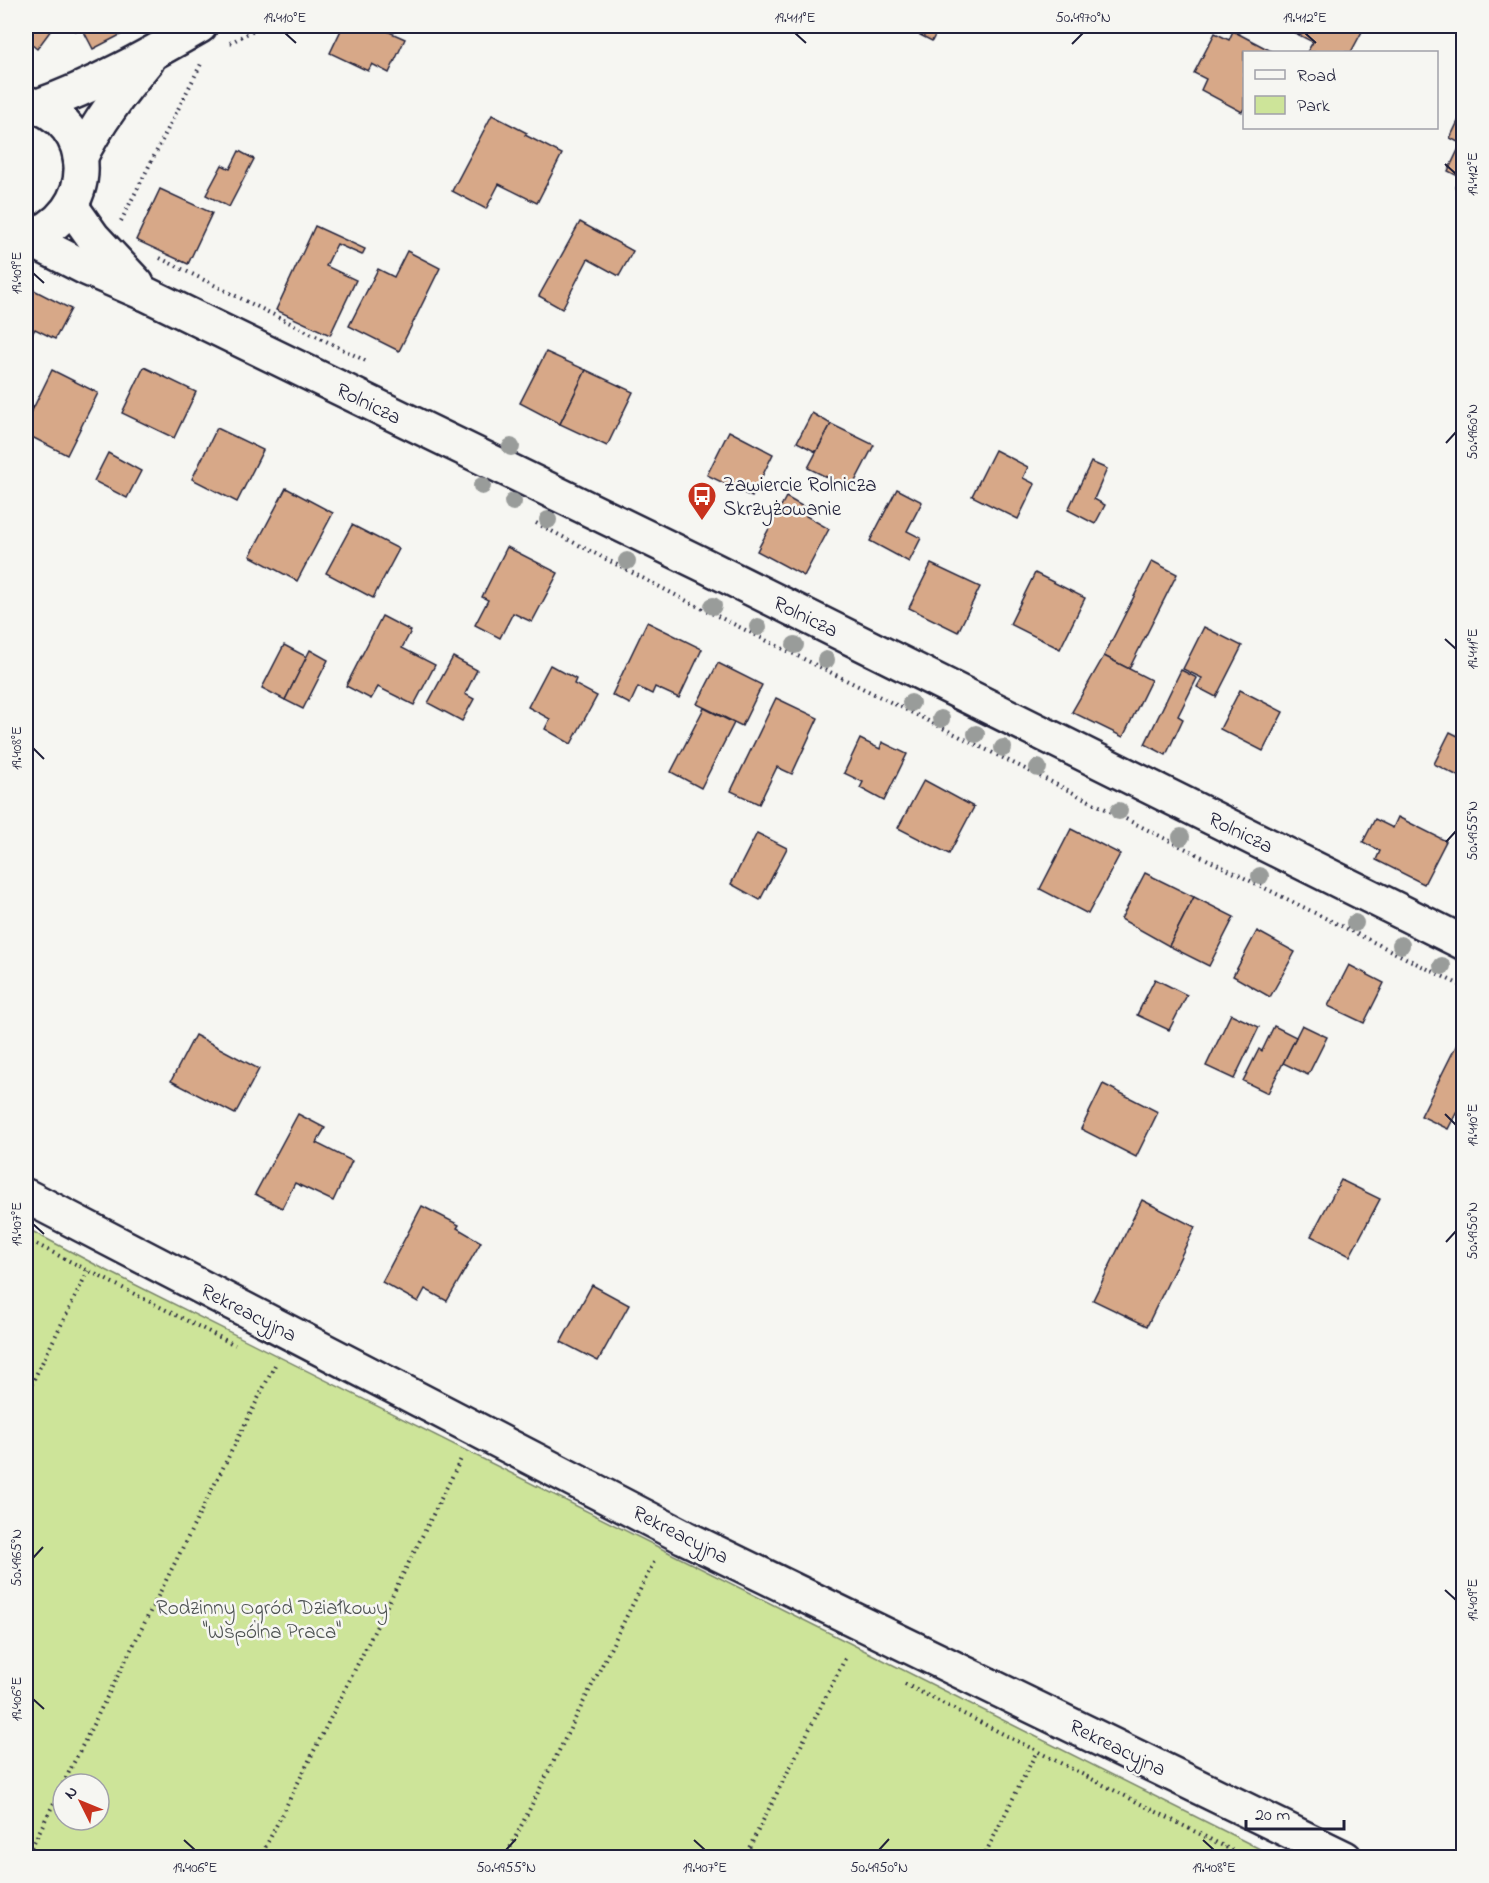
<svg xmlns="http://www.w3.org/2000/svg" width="1489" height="1883" font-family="'Indie Flower',sans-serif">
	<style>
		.green { fill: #cde499; stroke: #78836a; stroke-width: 1.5; fill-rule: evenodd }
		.building { fill: #d7a888; stroke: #22223b; stroke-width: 1.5 }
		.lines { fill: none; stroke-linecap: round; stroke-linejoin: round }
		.minor-casing { stroke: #22223b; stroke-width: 38 }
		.path { stroke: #22223b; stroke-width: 4; stroke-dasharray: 1.5 4.5; stroke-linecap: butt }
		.minor { stroke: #f6f6f2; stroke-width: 33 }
		.tree { fill: #999c9a }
		.ticks { fill: none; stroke: #22223b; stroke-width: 2 }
		.labels { text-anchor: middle; stroke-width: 5; stroke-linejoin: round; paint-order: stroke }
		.street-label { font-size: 21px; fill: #22223b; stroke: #f6f6f2 }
		.poi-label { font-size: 21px; fill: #22223b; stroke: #f6f6f2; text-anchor: start }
		.park-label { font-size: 21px; fill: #4d5252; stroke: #f6f6f2 }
		.neatline { fill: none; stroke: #22223b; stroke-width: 2 }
		.ticks-label { font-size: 15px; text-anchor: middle; fill: #22223b }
	</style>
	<rect width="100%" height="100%" fill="#f6f6f2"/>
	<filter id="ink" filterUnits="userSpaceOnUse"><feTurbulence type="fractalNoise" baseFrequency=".0167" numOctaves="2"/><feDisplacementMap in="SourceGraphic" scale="12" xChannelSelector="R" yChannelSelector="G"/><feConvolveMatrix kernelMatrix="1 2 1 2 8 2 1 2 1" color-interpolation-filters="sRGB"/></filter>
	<g filter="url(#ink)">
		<!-- green -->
		<path class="green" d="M26 1228 100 1267 1276 1857H26ZM63 1784H99V1820H63Z"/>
		<!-- building -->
		<g class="building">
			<path d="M26 26H54L37 49 26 40Z"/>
			<path d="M72 26H127L130 30 93 49 82 28 75 31Z"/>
			<path d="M343 26H392L389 32 405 39 389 73 372 64 368 71 330 53Z"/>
			<path d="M912 26H940L932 41 910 30Z"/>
			<path d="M1296 26H1365L1351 52H1307L1313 42 1293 32Z"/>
			<path d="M1233 31 1273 52H1244V108L1242 112 1201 90 1206 79 1194 73 1215 33 1229 40Z"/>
			<path d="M1464 109V145L1450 138Z"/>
			<path d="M492 115 527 133 525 135 562 154 537 203 499 184 486 209 452 191Z"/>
			<path d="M1459 148 1464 150V191L1455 187 1460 177 1448 171Z"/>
			<path d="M239 151 254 159 229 207 206 195 222 165 230 169Z"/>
			<path d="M160 189 212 213 188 264 136 240Z"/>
			<path d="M580 222 633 251 619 276 588 259 562 309 539 296Z"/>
			<path d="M315 226 365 249 362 255 337 244 326 266 356 280 330 335 276 310Z"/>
			<path d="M407 251 440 268 399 351 349 326 378 269 394 277Z"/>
			<path d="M26 286 71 309 55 339 35 329 26 345Z"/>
			<path d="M546 352 586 370 560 424 520 403Z"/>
			<path d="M144 367 196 392 174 438 122 413Z"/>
			<path d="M52 370 98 393 67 455 26 434V423Z"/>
			<path d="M586 370 633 392 607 446 560 424Z"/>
			<path d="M26 403 33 407 26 422Z"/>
			<path d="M812 413 831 424 816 452 797 442Z"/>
			<path d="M831 424 874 445 851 489 808 468Z"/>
			<path d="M217 428 263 450 237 502 192 479Z"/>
			<path d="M729 431 773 454 752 497 707 475Z"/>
			<path d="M995 450 1028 467 1023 478 1035 484 1018 519 972 496Z"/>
			<path d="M108 453 141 471 127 498 94 481Z"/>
			<path d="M1091 462 1107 469 1094 499 1105 505 1095 524 1068 510Z"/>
			<path d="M286 488 333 513 297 581 250 556Z"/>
			<path d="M897 489 922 502 907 531 921 538 909 562 870 541Z"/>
			<path d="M786 497 809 510 806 516 829 529 804 576 757 551Z"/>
			<path d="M352 525 399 549 373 598 326 573Z"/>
			<path d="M507 547 558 573 532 622 513 613 500 638 475 625 488 600 482 597Z"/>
			<path d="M1152 561 1177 574 1129 669 1104 656Z"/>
			<path d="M931 564 980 587 958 632 909 608Z"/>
			<path d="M1035 573 1085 598 1060 649 1010 624Z"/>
			<path d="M382 616 411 631 402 648 435 665 414 705 378 687 371 699 346 686Z"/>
			<path d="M647 622 702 649 679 698 655 687 652 694 638 687 630 704 612 695Z"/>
			<path d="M1204 627 1242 646 1216 697 1197 687 1202 678 1183 669Z"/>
			<path d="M284 645 307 657 285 700 262 688Z"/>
			<path d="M310 650 328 660 303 709 285 700Z"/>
			<path d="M1104 656 1151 680 1123 737 1072 712Z"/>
			<path d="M453 657 477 670 465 694 474 699 462 721 428 703Z"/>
			<path d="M718 663 762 685 742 726 697 704Z"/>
			<path d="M550 665 576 679 574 684 597 696 571 744 545 729 550 719 528 707Z"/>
			<path d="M1181 670 1197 678 1178 716 1183 719 1166 755 1145 744Z"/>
			<path d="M1240 690 1283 712 1263 751 1220 729Z"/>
			<path d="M776 698 818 718 792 774 777 767 759 804 731 791Z"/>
			<path d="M704 708 734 723 701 788 671 772Z"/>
			<path d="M1450 732 1464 739V779L1434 764Z"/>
			<path d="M860 739 880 749 882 742 907 754 884 801 860 788 863 782 844 773Z"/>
			<path d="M924 780 974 807 949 854 898 828Z"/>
			<path d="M1398 817 1446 841 1424 884 1376 860 1380 851 1363 842 1375 819 1393 828Z"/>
			<path d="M1071 829 1120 854 1088 914 1040 889Z"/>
			<path d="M757 833 787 848 760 900 731 884Z"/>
			<path d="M1145 873 1194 897 1169 946 1121 919Z"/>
			<path d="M1194 897 1234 917 1209 966 1169 946Z"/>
			<path d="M1257 931 1295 952 1270 997 1233 976Z"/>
			<path d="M1349 965 1384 983 1364 1023 1328 1006Z"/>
			<path d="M1155 979 1187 995 1169 1030 1137 1015Z"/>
			<path d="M1231 1014 1259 1027 1234 1079 1206 1066Z"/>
			<path d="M1302 1025 1327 1037 1308 1075 1283 1063Z"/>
			<path d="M1274 1026 1296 1037 1268 1093 1243 1081 1259 1049 1262 1051Z"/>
			<path d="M1464 1030V1098L1448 1129 1421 1116Z"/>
			<path d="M195 1035 259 1069 235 1114 171 1081Z"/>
			<path d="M1103 1084 1158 1112 1136 1157 1081 1129Z"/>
			<path d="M298 1114 325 1128 316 1143 352 1161 333 1201 295 1183 282 1208 255 1194Z"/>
			<path d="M1341 1180 1380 1199 1350 1256 1311 1236Z"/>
			<path d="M1142 1200 1195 1227 1147 1326 1093 1300Z"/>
			<path d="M422 1206 459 1225 457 1228 481 1242 447 1301 425 1289 418 1302 382 1282Z"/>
			<path d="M592 1285 629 1305 598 1361 561 1342Z"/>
		</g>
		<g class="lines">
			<!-- minor casing -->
			<g class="minor-casing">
				<g id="minor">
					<path d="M26 103C100 120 99 216 26 238"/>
					<path d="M38 106C95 86 148 56 200 26"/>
					<path d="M80 158C98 122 121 92 147 61"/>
					<path d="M71 206 93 237 137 284"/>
					<path d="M27 238 86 268 146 294 704 565 1464 943"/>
					<path d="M26 1196 684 1537 1345 1858"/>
				</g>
			</g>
			<!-- path -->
			<g class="path">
				<path d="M230 43 261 26"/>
				<path d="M121 221 201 64"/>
				<path d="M160 258 368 362"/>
				<path d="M536 523 685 600 1464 987"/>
				<path d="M26 1239 235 1345"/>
				<path d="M26 1395 88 1271"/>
				<path d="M905 1684 1247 1858"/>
				<path d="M63 1784 275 1365"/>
				<path d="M26 1858 63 1785"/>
				<path d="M260 1858 461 1459"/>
				<path d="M505 1858 656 1558"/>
				<path d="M744 1858 847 1655"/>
				<path d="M983 1858 1037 1751"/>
				<path d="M1220 1858 1226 1847"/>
			</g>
			<!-- minor -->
			<use href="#minor" class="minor"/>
		</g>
		<!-- trees -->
		<g class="tree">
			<circle cx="511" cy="447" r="9"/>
			<circle cx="482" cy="486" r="9"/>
			<circle cx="513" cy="502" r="9"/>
			<circle cx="548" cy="520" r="9"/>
			<circle cx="627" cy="561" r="9"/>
			<circle cx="713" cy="606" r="9"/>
			<circle cx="758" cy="627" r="9"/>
			<circle cx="795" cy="645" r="9"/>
			<circle cx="826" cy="660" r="9"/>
			<circle cx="911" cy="703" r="9"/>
			<circle cx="941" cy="719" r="9"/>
			<circle cx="976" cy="734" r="9"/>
			<circle cx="1003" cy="748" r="9"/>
			<circle cx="1038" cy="768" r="9"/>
			<circle cx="1119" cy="811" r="9"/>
			<circle cx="1181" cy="837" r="9"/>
			<circle cx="1260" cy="876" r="9"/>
			<circle cx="1355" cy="923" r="9"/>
			<circle cx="1401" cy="945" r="9"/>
			<circle cx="1442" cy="966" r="9"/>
		</g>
	</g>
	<!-- ticks -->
	<path class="ticks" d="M285 33 296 43M795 33 806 43M1305 33 1316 43M1072 44 1083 33M1445 164 1456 174M33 273 44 283M1446 443 1456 432M1445 639 1456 649M33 748 44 759M1446 842 1456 831M1445 1114 1456 1125M33 1224 44 1234M1446 1242 1456 1231M33 1558 43 1547M1445 1590 1456 1600M33 1699 44 1709M184 1840 195 1850M694 1840 705 1850M1203 1840 1214 1850M506 1850 516 1839M879 1850 889 1839"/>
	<!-- icons -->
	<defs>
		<g id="bus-pin" transform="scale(1.5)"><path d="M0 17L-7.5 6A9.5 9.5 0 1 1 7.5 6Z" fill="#c8321e" stroke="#f6f6f2"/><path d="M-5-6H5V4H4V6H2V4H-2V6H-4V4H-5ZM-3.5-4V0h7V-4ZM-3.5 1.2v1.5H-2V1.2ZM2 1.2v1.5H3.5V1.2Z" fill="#fff"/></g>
	</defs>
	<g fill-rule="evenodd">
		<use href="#bus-pin" x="702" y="496"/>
	</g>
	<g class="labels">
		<!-- street labels -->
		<g class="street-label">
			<text transform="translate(369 403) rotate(26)" y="7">Rolnicza</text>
			<text transform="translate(806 616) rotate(26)" y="7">Rolnicza</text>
			<text transform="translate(1241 832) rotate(26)" y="7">Rolnicza</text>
			<text transform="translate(249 1312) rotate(27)" y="7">Rekreacyjna</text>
			<text transform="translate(681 1534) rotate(27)" y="7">Rekreacyjna</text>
			<text transform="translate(1118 1747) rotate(26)" y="7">Rekreacyjna</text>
		</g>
		<!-- poi labels -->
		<g class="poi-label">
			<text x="723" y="491">Zawiercie Rolnicza<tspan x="723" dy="24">Skrzyżowanie</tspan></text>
		</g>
		<!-- park labels -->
		<g class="park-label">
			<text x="272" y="1614">Rodzinny Ogród Działkowy<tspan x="272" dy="24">"Wspólna Praca"</tspan></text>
		</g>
	</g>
	<!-- margin -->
	<rect width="1489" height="1883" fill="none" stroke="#f6f6f2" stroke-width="66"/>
	<!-- legend -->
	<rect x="1243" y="51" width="195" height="78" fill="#f6f6f2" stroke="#a1a1a9" stroke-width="1.5"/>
	<rect x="1255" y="70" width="30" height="9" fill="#f6f6f2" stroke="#a1a1a9" stroke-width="1.5"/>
	<text x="1297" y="81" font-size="18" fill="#22223b">Road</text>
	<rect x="1255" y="96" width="30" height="18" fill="#cde499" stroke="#a1a1a9" stroke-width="1.5"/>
	<text x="1297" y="111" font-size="18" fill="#22223b">Park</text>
	<!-- north arrow -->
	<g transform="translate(81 1802) rotate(313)"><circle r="28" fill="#f6f6f2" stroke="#a1a1a9" stroke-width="1.5"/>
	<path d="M0-4.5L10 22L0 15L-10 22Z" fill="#c8321e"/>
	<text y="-9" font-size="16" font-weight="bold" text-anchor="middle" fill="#22223b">N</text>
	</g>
	<!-- scale -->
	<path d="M1246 1820v9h98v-9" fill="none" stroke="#22223b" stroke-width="3"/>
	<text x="1255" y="1820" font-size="18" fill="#22223b" stroke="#f6f6f2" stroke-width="4.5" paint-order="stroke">20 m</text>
	<rect x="33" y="33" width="1423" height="1817" class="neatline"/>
	<g class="ticks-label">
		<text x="285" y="22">19.410°E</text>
		<text x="795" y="22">19.411°E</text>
		<text x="1083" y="22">50.4970°N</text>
		<text x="1305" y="22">19.412°E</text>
		<text transform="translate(1472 174) rotate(-90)" y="5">19.412°E</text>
		<text transform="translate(16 273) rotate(-90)" y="5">19.409°E</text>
		<text transform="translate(1472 432) rotate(-90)" y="5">50.4960°N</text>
		<text transform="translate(1472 649) rotate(-90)" y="5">19.411°E</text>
		<text transform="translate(16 748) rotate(-90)" y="5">19.408°E</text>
		<text transform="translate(1472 831) rotate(-90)" y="5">50.4955°N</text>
		<text transform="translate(1472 1125) rotate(-90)" y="5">19.410°E</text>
		<text transform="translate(16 1224) rotate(-90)" y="5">19.407°E</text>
		<text transform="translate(1472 1231) rotate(-90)" y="5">50.4950°N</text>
		<text transform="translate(16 1558) rotate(-90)" y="5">50.4965°N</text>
		<text transform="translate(1472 1600) rotate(-90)" y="5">19.409°E</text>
		<text transform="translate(16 1699) rotate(-90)" y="5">19.406°E</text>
		<text x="195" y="1872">19.406°E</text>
		<text x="506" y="1872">50.4955°N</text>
		<text x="705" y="1872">19.407°E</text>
		<text x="879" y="1872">50.4950°N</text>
		<text x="1214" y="1872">19.408°E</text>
	</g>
</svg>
